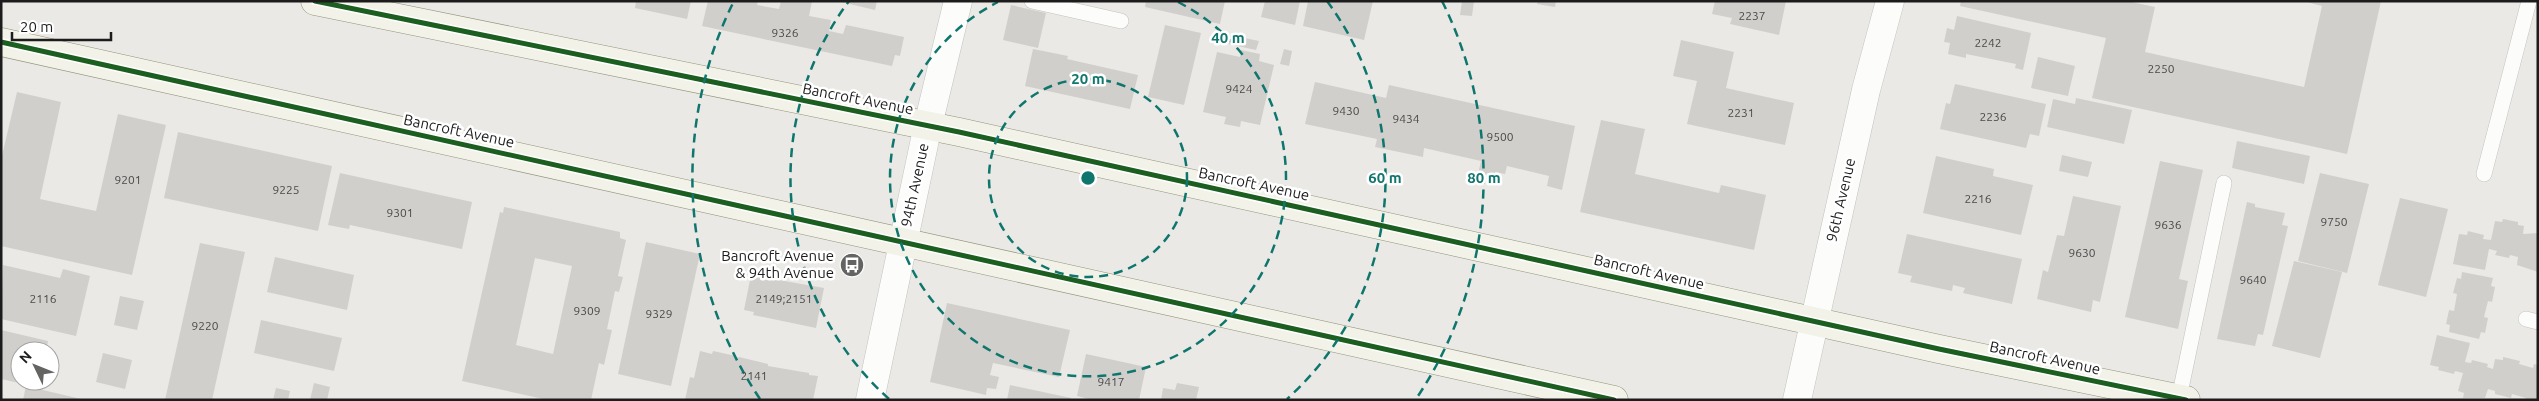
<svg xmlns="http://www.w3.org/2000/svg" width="2539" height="401" font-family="Ubuntu,sans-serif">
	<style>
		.building { fill: #d1cfcc; fill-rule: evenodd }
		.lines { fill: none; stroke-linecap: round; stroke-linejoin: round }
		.service-casing { stroke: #c3c2c1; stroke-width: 16 }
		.minor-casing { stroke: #c3c2c1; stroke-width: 29 }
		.secondary-casing { stroke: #92947d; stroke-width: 29 }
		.service { stroke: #fcfcfb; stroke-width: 15 }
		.minor { stroke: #fcfcfb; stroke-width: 28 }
		.secondary { stroke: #f2f2e9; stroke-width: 28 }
		.cycleway-casing { stroke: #fff; stroke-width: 8 }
		.cycleway { stroke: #1b5e20; stroke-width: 5 }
		.ring { fill: none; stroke: #0f766e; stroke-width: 2.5; stroke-dasharray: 9 6 }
		.labels { text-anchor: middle; stroke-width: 5; stroke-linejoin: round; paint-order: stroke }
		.number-label { font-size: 12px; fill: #494948 }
		.street-label { font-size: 15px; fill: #1c1c1c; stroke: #fff }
		.poi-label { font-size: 15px; fill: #1c1c1c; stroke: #fff; text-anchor: end }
		.centre { fill: #0f766e; stroke: #fff; stroke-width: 2.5 }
		.ring-label { font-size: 15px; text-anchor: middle; font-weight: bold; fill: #0f766e; stroke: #fff; stroke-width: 5; stroke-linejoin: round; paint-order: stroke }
	</style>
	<rect width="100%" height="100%" fill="#ebe9e5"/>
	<!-- building -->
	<g class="building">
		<path d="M636 1H691L687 19 635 8Z"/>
		<path d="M708 1H758L757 5 779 9 781 1H812L809 16 831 20 829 31 843 34 846 25 904 37 900 56 895 55 892 66 702 26Z"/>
		<path d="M837 1H877L875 10Z"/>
		<path d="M1146 1H1225L1220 24 1145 7Z"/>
		<path d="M1265 1H1300L1295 25 1261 17Z"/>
		<path d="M1308 1H1373L1364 40 1303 26Z"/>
		<path d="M1462 1H1474L1472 16 1460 15Z"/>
		<path d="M1538 1H1556L1555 7 1537 4Z"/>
		<path d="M1715 1H1786L1779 35 1730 24 1732 18 1712 14Z"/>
		<path d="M1961 1H2127L2155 7 2145 52 2304 87 2322 6 2303 1H2381L2347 154 2092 98 2106 38 1960 6Z"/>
		<path d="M1011 5 1046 13 1038 48 1003 40Z"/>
		<path d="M1957 16 2031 33 2023 70 2015 68 2016 64 1966 54V58L1948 54 1950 43 1944 42 1947 28 1954 30Z"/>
		<path d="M1165 25 1201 33 1184 105 1148 97Z"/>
		<path d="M1221 33 1259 41 1256 50 1219 42Z"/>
		<path d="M1681 40 1734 52 1726 88 1794 103 1785 145 1687 124 1697 81 1673 76Z"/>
		<path d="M1033 49 1068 56 1067 59 1138 75 1130 109 1025 86Z"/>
		<path d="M1284 49 1292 51 1289 66 1280 64Z"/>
		<path d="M1241 50 1260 54 1259 61 1274 65 1260 125 1241 121 1240 127 1224 124 1226 117 1203 112 1217 52 1240 57Z"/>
		<path d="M2038 57 2075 66 2068 96 2031 88Z"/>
		<path d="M1315 82 1386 98 1389 85 1575 126 1562 190 1547 186 1549 176 1507 166 1505 174 1495 172 1494 177 1478 174 1481 161 1424 148 1423 157 1375 147 1377 139 1305 124Z"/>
		<path d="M1955 84 2046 104 2039 136 2030 134 2026 148 1940 129 1946 103 1950 104Z"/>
		<path d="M17 92 61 102 40 199 96 211 118 114 166 125 132 275 1 246V160Z"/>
		<path d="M2076 98 2132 110 2124 144 2047 127 2053 99 2075 104Z"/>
		<path d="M1601 120 1645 129 1635 174 1719 193 1721 185 1766 195 1754 250 1580 212Z"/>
		<path d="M178 132 332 166 318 231 164 198Z"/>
		<path d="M2237 141 2310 156 2304 184 2232 168Z"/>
		<path d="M2062 155 2092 162 2088 177 2059 171Z"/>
		<path d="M1936 156 1994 169 1993 176 2033 185 2021 235 1923 213Z"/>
		<path d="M2160 161 2203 170 2179 279 2188 281 2178 329 2125 317Z"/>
		<path d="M340 173 472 202 462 249 350 225 349 229 328 225Z"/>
		<path d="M2320 173 2369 184 2347 273 2298 261Z"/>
		<path d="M2073 196 2121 206 2100 302 2093 300 2091 312 2037 299 2043 270 2048 272 2057 235 2064 236Z"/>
		<path d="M2400 198 2448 209 2426 297 2378 285Z"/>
		<path d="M2247 202 2255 204V207L2285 213 2282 225 2288 226 2263 335 2258 334 2255 346 2217 339Z"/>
		<path d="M504 207 620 232V238L626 240 618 276 623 277 619 292 615 291 607 329 612 330 604 365 599 363 591 400H548L462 381 500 212 503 213ZM535 258 572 266 553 354 516 345Z"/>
		<path d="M2503 219 2518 222V225L2524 226 2523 234 2538 233V272L2517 265 2518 257 2510 255 2509 258 2495 255 2497 251 2489 249 2485 270 2453 264 2459 234 2467 235 2468 231 2484 235 2483 239 2491 240 2495 221 2502 222Z"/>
		<path d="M1907 234 2022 259 2012 304 1963 293 1965 288 1953 285 1952 291 1910 282 1912 276 1898 273Z"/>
		<path d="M646 242 700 254 671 386 618 374Z"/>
		<path d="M200 243 245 252 212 400H165Z"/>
		<path d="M275 257 354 275 347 310 267 292Z"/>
		<path d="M2294 261 2342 272 2320 358 2272 346Z"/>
		<path d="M3 265 60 278 63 269 90 276 76 336 1 319Z"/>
		<path d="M2462 272 2493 278 2491 286 2495 287 2492 302 2488 301 2484 317 2488 318 2485 333 2481 332 2479 339 2449 332 2450 325 2446 324 2449 310 2454 311 2457 294 2453 293 2457 278 2461 279Z"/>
		<path d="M751 275 824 288 816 328 753 315 754 312 744 310Z"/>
		<path d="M120 296 144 301 137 330 114 325Z"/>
		<path d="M947 303 1070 330 1059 377 993 363 990 375 999 377 996 389 987 388 986 395 930 382Z"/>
		<path d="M261 320 342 338 334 371 254 353Z"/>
		<path d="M1 330 48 341 46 351H20V381H39L37 387 1 379Z"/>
		<path d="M2437 335 2470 343 2465 362 2471 363 2472 360 2488 364 2487 367 2493 369 2495 359 2503 360V357L2520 361 2519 364 2533 368 2534 364 2538 365V400H2525L2526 398 2512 394 2511 398 2495 394V391L2488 389 2485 398H2463L2464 393 2458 391 2463 373 2455 371 2454 374 2438 370 2439 367 2430 365Z"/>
		<path d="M700 351 712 354 713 351 736 356 735 359 739 357 768 364V366L809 373V375L818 376 813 400H685L690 377 694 378Z"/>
		<path d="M103 353 132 360 125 389 96 382Z"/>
		<path d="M1086 354 1146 367 1139 400H1092L1077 396Z"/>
		<path d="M314 383 330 387 327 400H310Z"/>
		<path d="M1177 383 1199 387 1196 400H1161L1163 388 1175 390Z"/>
		<path d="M1010 385 1071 398V400H1007Z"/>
		<path d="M26 386 81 399V400H23Z"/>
		<path d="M276 388 290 391 288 400H273Z"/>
	</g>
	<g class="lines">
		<!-- service casing -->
		<g class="service-casing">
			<g id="service">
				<path d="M1032 1 1121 21"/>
				<path d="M2484 174 2529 1"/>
				<path d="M2526 319 2538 322"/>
				<path d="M2179 398 2224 183"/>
			</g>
		</g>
		<!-- minor casing -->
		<g class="minor-casing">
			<g id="minor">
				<path d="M870 400 928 125 958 1"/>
				<path d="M1797 400 1866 90 1890 1"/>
			</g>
		</g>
		<!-- secondary casing -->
		<g class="secondary-casing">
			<g id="secondary">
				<path d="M315 1 959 132 1939 349 2186 400"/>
				<path d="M1 42 1614 400"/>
			</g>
		</g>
		<!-- service -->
		<use href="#service" class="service"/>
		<!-- minor -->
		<use href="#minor" class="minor"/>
		<!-- secondary -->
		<use href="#secondary" class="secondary"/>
		<!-- cycleway casing -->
		<g class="cycleway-casing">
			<g id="cycleway">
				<path d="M315 1 959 132 1939 349 2186 400"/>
				<path d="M1 42 1614 400"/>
			</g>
		</g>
		<!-- cycleway -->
		<use href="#cycleway" class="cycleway"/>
	</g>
	<!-- distance rings -->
	<g class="ring">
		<circle cx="1088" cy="178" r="99"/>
		<path d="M1178 2A198 198 0 1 1 998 2"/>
		<path d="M889 399A297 297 0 0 1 849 1M1327 1A297 297 0 0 1 1287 399"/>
		<path d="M760 399A396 396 0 0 1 734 1M1442 1A396 396 0 0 1 1416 399"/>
	</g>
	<!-- icons -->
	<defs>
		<g id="bus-disc" transform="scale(1.25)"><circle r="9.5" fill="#646462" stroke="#fff"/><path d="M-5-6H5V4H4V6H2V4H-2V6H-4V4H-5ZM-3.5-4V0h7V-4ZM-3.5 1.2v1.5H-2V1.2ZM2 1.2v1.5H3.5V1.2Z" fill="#fff"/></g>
	</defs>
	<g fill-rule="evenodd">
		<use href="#bus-disc" x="852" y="265"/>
	</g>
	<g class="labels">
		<!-- number labels -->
		<g class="number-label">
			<text x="1752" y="20">2237</text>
			<text x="785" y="37">9326</text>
			<text x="1988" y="47">2242</text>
			<text x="2161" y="73">2250</text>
			<text x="1239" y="93">9424</text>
			<text x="1346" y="115">9430</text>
			<text x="1741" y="117">2231</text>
			<text x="1993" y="121">2236</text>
			<text x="1406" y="123">9434</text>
			<text x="1500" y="141">9500</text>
			<text x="128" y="184">9201</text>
			<text x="286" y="194">9225</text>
			<text x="1978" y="203">2216</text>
			<text x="400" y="217">9301</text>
			<text x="2334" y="226">9750</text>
			<text x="2168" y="229">9636</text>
			<text x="2082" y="257">9630</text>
			<text x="2253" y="284">9640</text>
			<text x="43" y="303">2116</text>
			<text x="784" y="303">2149;2151</text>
			<text x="587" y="315">9309</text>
			<text x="659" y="318">9329</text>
			<text x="205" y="330">9220</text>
			<text x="754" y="380">2141</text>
			<text x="1111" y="386">9417</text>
		</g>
		<!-- street labels -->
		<g class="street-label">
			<text transform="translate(858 99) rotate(11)" y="5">Bancroft Avenue</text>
			<text transform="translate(459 131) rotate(12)" y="5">Bancroft Avenue</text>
			<text transform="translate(1254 184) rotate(12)" y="5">Bancroft Avenue</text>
			<text transform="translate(915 185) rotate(-78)" y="5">94th Avenue</text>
			<text transform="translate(1841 200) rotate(-77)" y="5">96th Avenue</text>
			<text transform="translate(1649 272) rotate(13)" y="5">Bancroft Avenue</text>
			<text transform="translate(2045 358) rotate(12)" y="5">Bancroft Avenue</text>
		</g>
		<!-- poi labels -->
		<g class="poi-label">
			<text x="834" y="261">Bancroft Avenue<tspan x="834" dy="17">&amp; 94th Avenue</tspan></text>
		</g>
	</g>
	<circle cx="1088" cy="178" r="8" class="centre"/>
	<g class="ring-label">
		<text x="1228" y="43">40 m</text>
		<text x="1088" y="84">20 m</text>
		<text x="1385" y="183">60 m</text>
		<text x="1484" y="183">80 m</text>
	</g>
	<!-- border -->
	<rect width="2539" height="401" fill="none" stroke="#1c1c1c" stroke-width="5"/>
	<!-- north arrow -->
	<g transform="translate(35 366) rotate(313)"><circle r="24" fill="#ffffff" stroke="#a4a4a4"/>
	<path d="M0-4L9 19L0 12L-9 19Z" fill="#646462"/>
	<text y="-8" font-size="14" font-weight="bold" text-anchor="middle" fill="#1c1c1c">N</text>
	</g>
	<!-- scale -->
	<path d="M12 32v8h99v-8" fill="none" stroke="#1c1c1c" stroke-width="2.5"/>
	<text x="20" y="32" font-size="15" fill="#1c1c1c" stroke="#ffffff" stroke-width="4" paint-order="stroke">20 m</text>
</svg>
